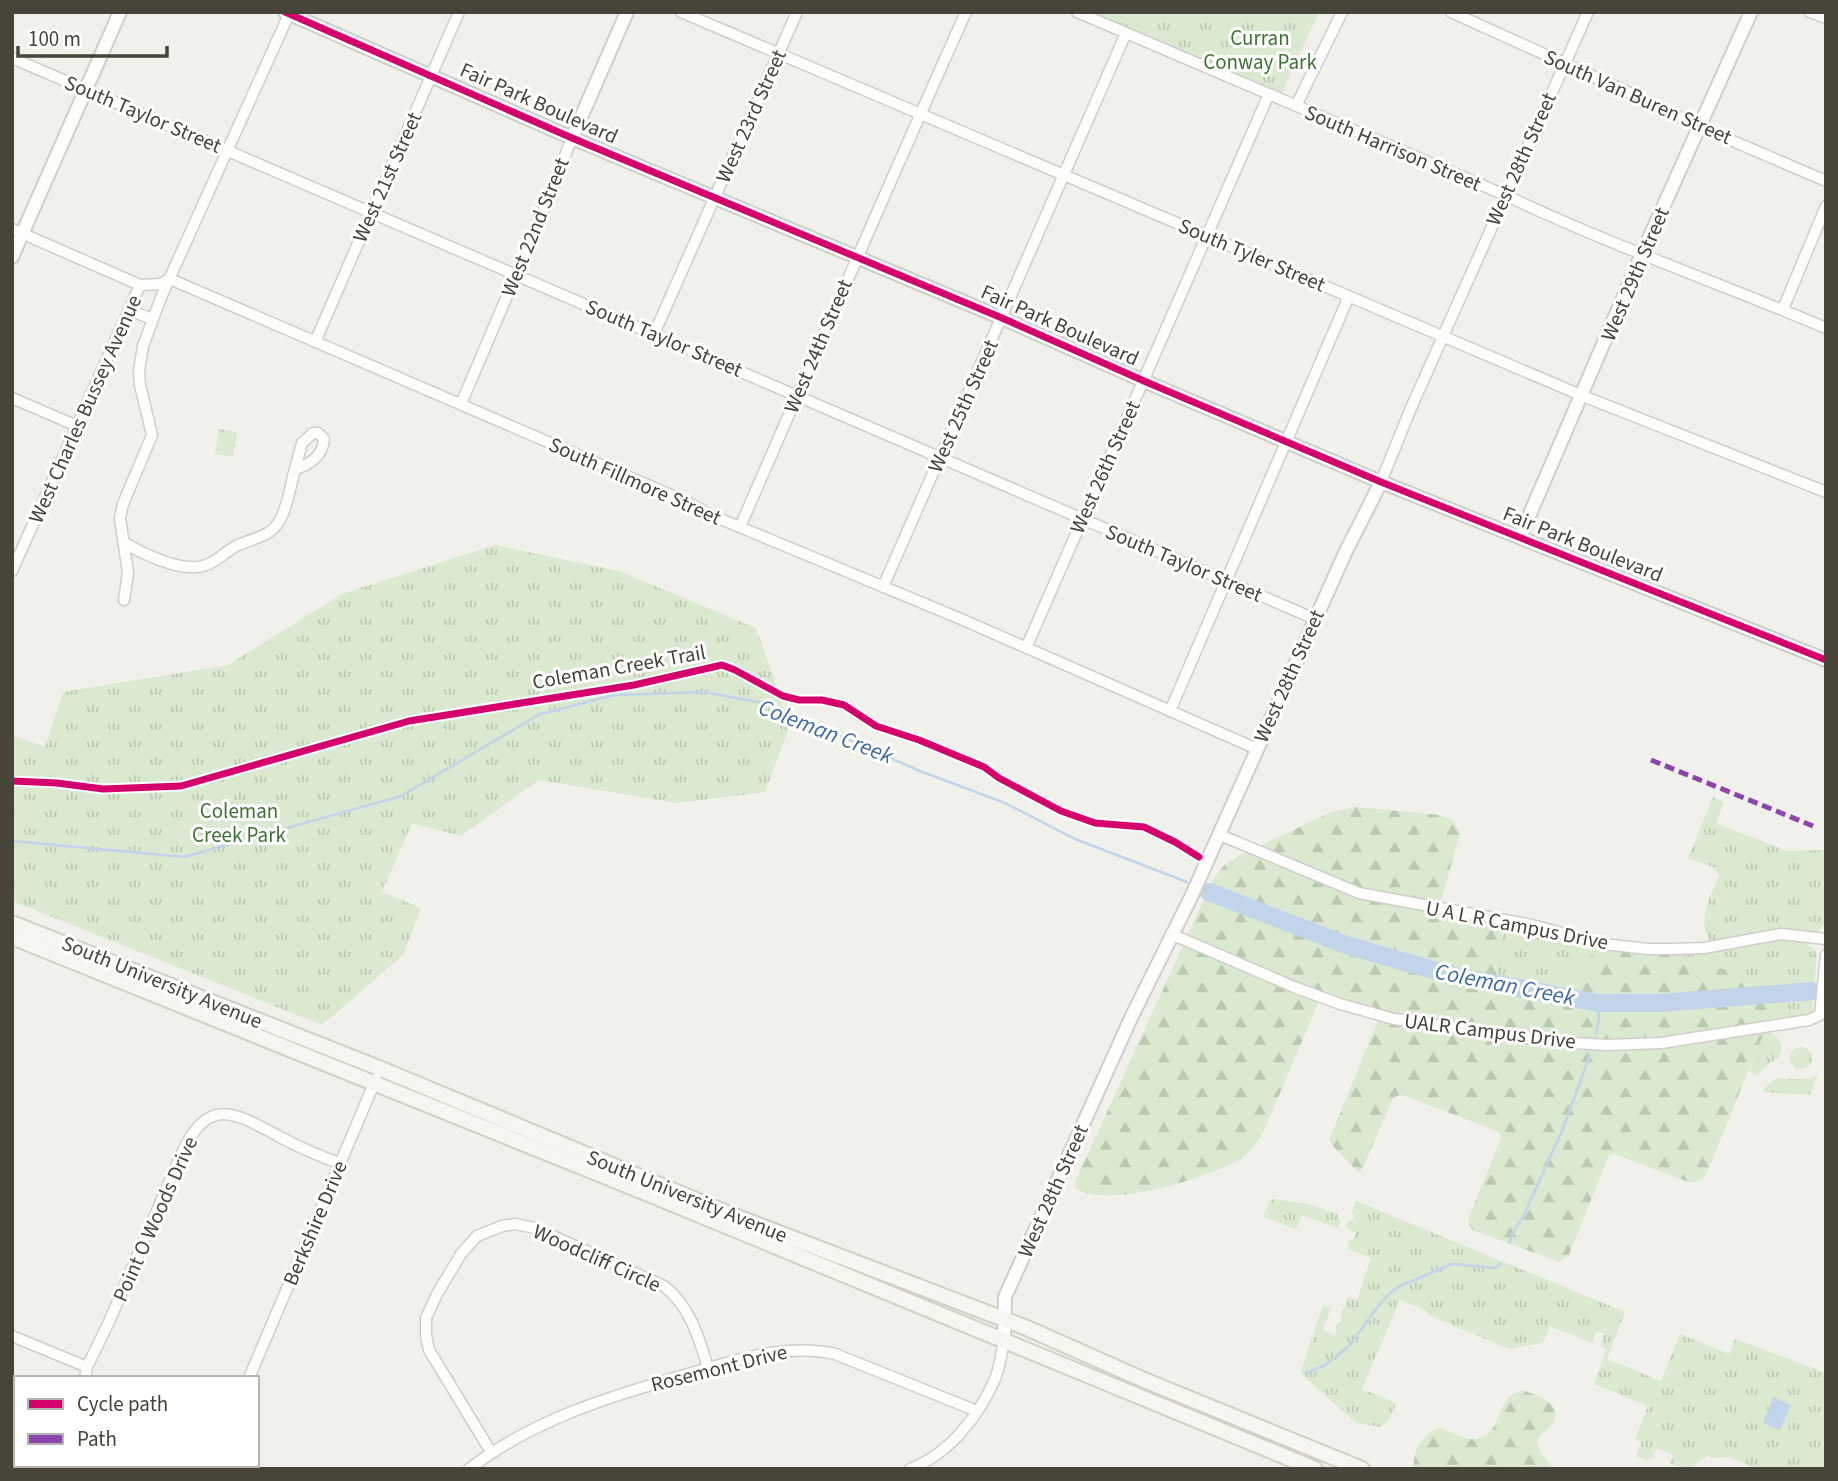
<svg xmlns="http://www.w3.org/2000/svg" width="1838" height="1481" font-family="'Source Sans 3',sans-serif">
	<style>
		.grass { fill: url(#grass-tufts) }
		.forest { fill: url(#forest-firs) }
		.water { fill: #c1d4ea }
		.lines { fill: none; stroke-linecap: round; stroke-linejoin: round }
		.stream { stroke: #c1d4ea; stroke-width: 2.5 }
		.river { stroke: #c1d4ea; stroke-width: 18 }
		.minor-casing { stroke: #cfcfca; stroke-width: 13 }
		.tertiary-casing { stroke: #cfcfca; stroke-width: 16 }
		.secondary-casing { stroke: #d1d0c5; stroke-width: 18 }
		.minor { stroke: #fdfdfc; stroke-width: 10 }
		.tertiary { stroke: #fdfdfc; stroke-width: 12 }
		.secondary { stroke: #f6f5f0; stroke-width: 14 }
		.quiet { stroke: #8e44ad; stroke-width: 5; stroke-dasharray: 10 5; stroke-linecap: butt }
		.cycleway-casing { stroke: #fff; stroke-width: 11 }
		.cycleway { stroke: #d6006c; stroke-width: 7 }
		.labels { text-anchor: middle; stroke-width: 6; stroke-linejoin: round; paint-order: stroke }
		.park-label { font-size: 21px; fill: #3f7332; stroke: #fff }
		.street-label { font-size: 21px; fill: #474439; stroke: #fff }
		.water-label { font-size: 23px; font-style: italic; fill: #3c69a8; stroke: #fff }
	</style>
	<defs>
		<pattern id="grass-tufts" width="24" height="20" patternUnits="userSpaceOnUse" patternTransform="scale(1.75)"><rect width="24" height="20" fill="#dae9cf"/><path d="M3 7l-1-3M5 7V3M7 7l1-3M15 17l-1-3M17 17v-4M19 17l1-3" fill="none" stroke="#bcc9b2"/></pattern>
		<pattern id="forest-firs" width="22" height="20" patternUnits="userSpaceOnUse" patternTransform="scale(1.75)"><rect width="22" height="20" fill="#dae9cf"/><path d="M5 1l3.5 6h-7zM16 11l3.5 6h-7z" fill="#bcc9b2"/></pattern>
	</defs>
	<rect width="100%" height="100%" fill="#f1f1ec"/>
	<!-- grass -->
	<g class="grass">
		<path d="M1077 12H1319L1279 99Z"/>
		<path d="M219 429 237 432 233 457 215 454Z"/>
		<path d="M495 545 619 571 756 628 790 725 765 792 677 803 539 780 461 836 412 823 382 892 421 908 403 955 322 1025 12 901V735L45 747 63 692 228 665 342 594Z"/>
		<path d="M1713 797 1724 802 1716 823 1787 851 1826 850V921L1818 932 1761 931 1715 942 1710 941C1696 921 1711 895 1719 876L1715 868 1688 858Z"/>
		<path d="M1504 923 1601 946C1578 969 1552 1004 1516 994 1507 992 1499 986 1497 977 1494 959 1501 940 1504 923Z"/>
		<path d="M1767 940C1782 941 1811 938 1817 955L1812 1012 1809 1015 1768 1023 1693 959 1675 954Z"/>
		<path d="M1765 1030C1776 1033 1786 1044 1779 1056 1775 1061 1763 1068 1757 1075L1749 1071Z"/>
		<circle cx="1801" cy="1058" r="11"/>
		<path d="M1818 1075 1810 1095 1763 1092C1775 1066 1797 1087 1818 1075Z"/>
		<path d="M1274 1199 1308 1204 1337 1214 1340 1221 1338 1228 1302 1215 1296 1229 1263 1217 1270 1201Z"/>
		<path d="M1356 1201 1625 1312 1607 1359 1661 1381 1680 1334 1729 1354 1735 1339 1826 1373V1469H1757L1730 1457 1711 1458 1710 1455C1690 1465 1695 1473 1670 1463L1673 1455 1657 1448 1652 1458 1650 1457 1648 1461 1636 1456 1641 1442 1635 1439 1648 1406 1594 1384 1606 1349 1600 1346 1604 1334 1596 1331 1592 1343 1550 1326 1543 1343 1509 1349 1433 1317 1419 1307 1400 1300 1362 1389 1396 1403C1394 1413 1389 1422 1380 1427L1356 1423 1306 1378 1301 1371 1323 1305 1331 1308 1323 1329 1335 1336 1337 1330 1335 1329 1338 1322 1340 1323 1342 1317 1340 1316 1342 1310H1344L1347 1297 1357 1300 1371 1258 1348 1249 1350 1243 1348 1242 1349 1239 1353 1240 1356 1232 1346 1228 1348 1223 1354 1219 1352 1212Z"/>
	</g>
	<!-- forest -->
	<g class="forest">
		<path d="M1356 807 1440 815 1453 821 1460 833 1440 905 1444 913 1448 914 1504 923C1501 940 1494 959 1497 977 1499 986 1507 992 1516 994 1552 1004 1578 969 1601 946L1685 956 1756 981C1776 994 1774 1002 1768 1023L1707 1172 1702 1179 1691 1183 1615 1154 1609 1155 1569 1255 1559 1262 1473 1230 1469 1226 1468 1219 1501 1139 1500 1134 1497 1131 1402 1095 1396 1096 1392 1101 1361 1172 1357 1171 1331 1144 1330 1138 1377 1023 1379 1013 1373 1006 1328 994 1319 1001 1266 1126C1260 1137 1254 1149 1243 1157 1216 1176 1104 1211 1076 1188L1075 1182 1213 880 1224 865 1239 856 1331 812Z"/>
		<path d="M1524 1391C1537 1394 1566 1406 1552 1424 1546 1431 1540 1433 1537 1442L1541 1453 1554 1469H1414C1412 1451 1422 1434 1439 1428 1451 1430 1464 1441 1476 1439 1506 1435 1493 1393 1524 1391Z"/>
	</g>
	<!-- water -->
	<path class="water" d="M1773 1397 1791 1405 1780 1430 1763 1423Z"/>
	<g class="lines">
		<!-- stream -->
		<g class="stream">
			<path d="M12 841 184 857 401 796 540 714 614 695 704 692 768 704 920 771 1005 803 1075 839 1187 882"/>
			<path d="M1596 1034 1599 1018 1598 1003"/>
			<path d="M1509 1243 1516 1227 1522 1219 1562 1131 1590 1055"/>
			<path d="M1307 1373 1325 1365 1349 1346 1376 1309 1389 1294 1400 1286 1452 1264 1495 1268 1501 1264"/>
		</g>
		<!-- river -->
		<path class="river" d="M1209 892 1346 945 1454 976 1598 1003H1660L1813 991"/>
		<!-- minor casing -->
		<g class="minor-casing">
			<g id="minor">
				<path d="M681 12 1583 396 1826 492"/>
				<path d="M1077 12 1505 195C1610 245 1719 283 1826 328"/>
				<path d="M1451 12 1630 93 1700 127 1826 181"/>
				<path d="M1810 12 1826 18"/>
				<path d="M12 58 1315 619"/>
				<path d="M1296 106 1342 12"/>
				<path d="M12 229 140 285 160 284 170 279 687 502 711 515 961 619 1257 749"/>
				<path d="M1783 309 1826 206"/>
				<path d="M129 310 152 319"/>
				<path d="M654 334 797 12"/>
				<path d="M315 342 459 12"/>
				<path d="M12 398 77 426"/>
				<path d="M461 404 545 207 572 138"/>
				<path d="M313 433H318L324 439C323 456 309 465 295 469L302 443Z"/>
				<path d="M1381 482 1411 408 1588 12"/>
				<path d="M740 527C815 355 889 183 966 12"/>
				<path d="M124 543C144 554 183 574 206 565 218 561 227 550 238 545 248 541 259 538 268 533 287 521 289 489 295 469"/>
				<path d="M12 571 140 285"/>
				<path d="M883 587 1126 33"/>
				<path d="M124 600 128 573 120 518 123 504 152 435 140 385 139 371 143 346 162 295 290 12"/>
				<path d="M1026 648 1269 94"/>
				<path d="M1170 711 1349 296"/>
				<path d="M1220 835 1359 893 1532 925 1603 944 1648 949H1672L1704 948 1781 934 1826 939"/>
				<path d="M1171 934 1294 987 1340 1004 1394 1019 1558 1042 1607 1045 1661 1043 1809 1020 1820 1015 1826 955"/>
				<path d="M12 1336 87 1367"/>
				<path d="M85 1378 87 1367 108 1324 181 1155C208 1095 234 1112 280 1137 299 1147 319 1156 339 1163"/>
				<path d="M249 1378 376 1079"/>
				<path d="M491 1452 429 1350 426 1336V1318L437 1294 461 1254 477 1236 502 1226 515 1224 535 1228 664 1286C690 1306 699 1338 708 1368"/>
				<path d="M101 1465 103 1469"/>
				<path d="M210 1469 212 1465"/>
				<path d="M469 1469C534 1419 611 1396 688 1374 737 1360 784 1343 835 1354L977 1411"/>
				<path d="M910 1469C949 1454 979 1416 995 1379 1000 1367 1001 1354 1004 1342"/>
			</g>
		</g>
		<!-- tertiary casing -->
		<g class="tertiary-casing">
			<g id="tertiary">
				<path d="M285 12 572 138 1002 318 1144 381 1381 482 1826 660"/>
				<path d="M572 138 627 12"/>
				<path d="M12 257 120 12"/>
				<path d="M1520 537 1642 254 1751 12"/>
				<path d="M1004 1342 1005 1297 1131 1018 1192 895 1346 551 1381 482"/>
			</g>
		</g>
		<!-- secondary casing -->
		<g class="secondary-casing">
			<g id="secondary">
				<path d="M12 923 379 1068 732 1215 1027 1328 1144 1380 1362 1469"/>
				<path d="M12 937 651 1195 1315 1469"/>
			</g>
		</g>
		<!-- minor -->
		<use href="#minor" class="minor"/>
		<!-- tertiary -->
		<use href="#tertiary" class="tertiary"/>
		<!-- secondary -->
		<use href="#secondary" class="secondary"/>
		<!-- quiet -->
		<path class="quiet" d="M1651 760 1813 826"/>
		<!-- cycleway casing -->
		<g class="cycleway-casing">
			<g id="cycleway">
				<path d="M285 12 572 138 1002 318 1144 381 1381 482 1826 660"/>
				<path d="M12 781 57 783 103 789 181 786 409 721 634 685 722 665 735 670 783 696 799 700H822L844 705 876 726 919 740 984 767 999 778 1061 811 1095 823 1144 827 1175 842 1199 857"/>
			</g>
		</g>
		<!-- cycleway -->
		<use href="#cycleway" class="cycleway"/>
	</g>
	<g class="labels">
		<!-- park labels -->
		<g class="park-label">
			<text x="1260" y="45">Curran<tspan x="1260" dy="24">Conway Park</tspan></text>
			<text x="239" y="818">Coleman<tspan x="239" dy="24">Creek Park</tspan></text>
		</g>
		<!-- street labels -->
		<g class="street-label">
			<text transform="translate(1638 97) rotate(24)" y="7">South Van Buren Street</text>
			<text transform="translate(539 103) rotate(24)" y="7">Fair Park Boulevard</text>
			<text transform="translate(143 114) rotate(23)" y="7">South Taylor Street</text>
			<text transform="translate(751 116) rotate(-66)" y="7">West 23rd Street</text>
			<text transform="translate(1393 148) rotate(23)" y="7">South Harrison Street</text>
			<text transform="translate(1521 159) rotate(-66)" y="7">West 28th Street</text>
			<text transform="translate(387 177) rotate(-66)" y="7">West 21st Street</text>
			<text transform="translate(535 227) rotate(-68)" y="7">West 22nd Street</text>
			<text transform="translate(1252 255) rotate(23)" y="7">South Tyler Street</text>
			<text transform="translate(1635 274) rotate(-67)" y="7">West 29th Street</text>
			<text transform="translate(1060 325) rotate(24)" y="7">Fair Park Boulevard</text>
			<text transform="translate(664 338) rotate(23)" y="7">South Taylor Street</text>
			<text transform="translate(818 346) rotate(-67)" y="7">West 24th Street</text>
			<text transform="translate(963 406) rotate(-66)" y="7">West 25th Street</text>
			<text transform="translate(85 409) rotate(-66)" y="7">West Charles Bussey Avenue</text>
			<text transform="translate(1105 467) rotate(-66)" y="7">West 26th Street</text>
			<text transform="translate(635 481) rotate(24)" y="7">South Fillmore Street</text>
			<text transform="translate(1583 544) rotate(22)" y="7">Fair Park Boulevard</text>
			<text transform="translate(1184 563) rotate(23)" y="7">South Taylor Street</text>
			<text transform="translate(619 667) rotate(-10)" y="7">Coleman Creek Trail</text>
			<text transform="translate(1289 676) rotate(-66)" y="7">West 28th Street</text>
			<text transform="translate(1517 925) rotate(11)" y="7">U A L R Campus Drive</text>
			<text transform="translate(162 982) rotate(22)" y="7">South University Avenue</text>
			<text transform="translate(1490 1031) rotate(7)" y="7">UALR Campus Drive</text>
			<text transform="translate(1053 1191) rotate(-66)" y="7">West 28th Street</text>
			<text transform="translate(687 1196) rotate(22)" y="7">South University Avenue</text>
			<text transform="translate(155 1219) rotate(-66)" y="7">Point O Woods Drive</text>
			<text transform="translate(315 1223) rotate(-67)" y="7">Berkshire Drive</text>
			<text transform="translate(597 1258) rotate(24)" y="7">Woodcliff Circle</text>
			<text transform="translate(719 1368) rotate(-14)" y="7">Rosemont Drive</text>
		</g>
		<!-- water labels -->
		<g class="water-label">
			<text transform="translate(826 731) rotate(21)" y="8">Coleman Creek</text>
			<text transform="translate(1505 984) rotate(11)" y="8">Coleman Creek</text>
		</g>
	</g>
	<!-- border -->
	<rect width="1838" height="1481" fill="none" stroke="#474439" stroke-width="28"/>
	<!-- legend -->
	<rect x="14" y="1376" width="245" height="91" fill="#ffffff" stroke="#b5b4b0" stroke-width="2"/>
	<rect x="28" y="1399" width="35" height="10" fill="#d6006c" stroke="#b5b4b0" stroke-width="2"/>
	<text x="77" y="1411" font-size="21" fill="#474439">Cycle path</text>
	<rect x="28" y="1434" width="35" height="10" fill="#8e44ad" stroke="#b5b4b0" stroke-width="2"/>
	<text x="77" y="1446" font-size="21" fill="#474439">Path</text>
	<!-- scale -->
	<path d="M18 46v10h149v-10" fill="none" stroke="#474439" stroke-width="3.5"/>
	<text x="28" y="46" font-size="21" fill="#474439" stroke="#ffffff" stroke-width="5" paint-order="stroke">100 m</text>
</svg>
